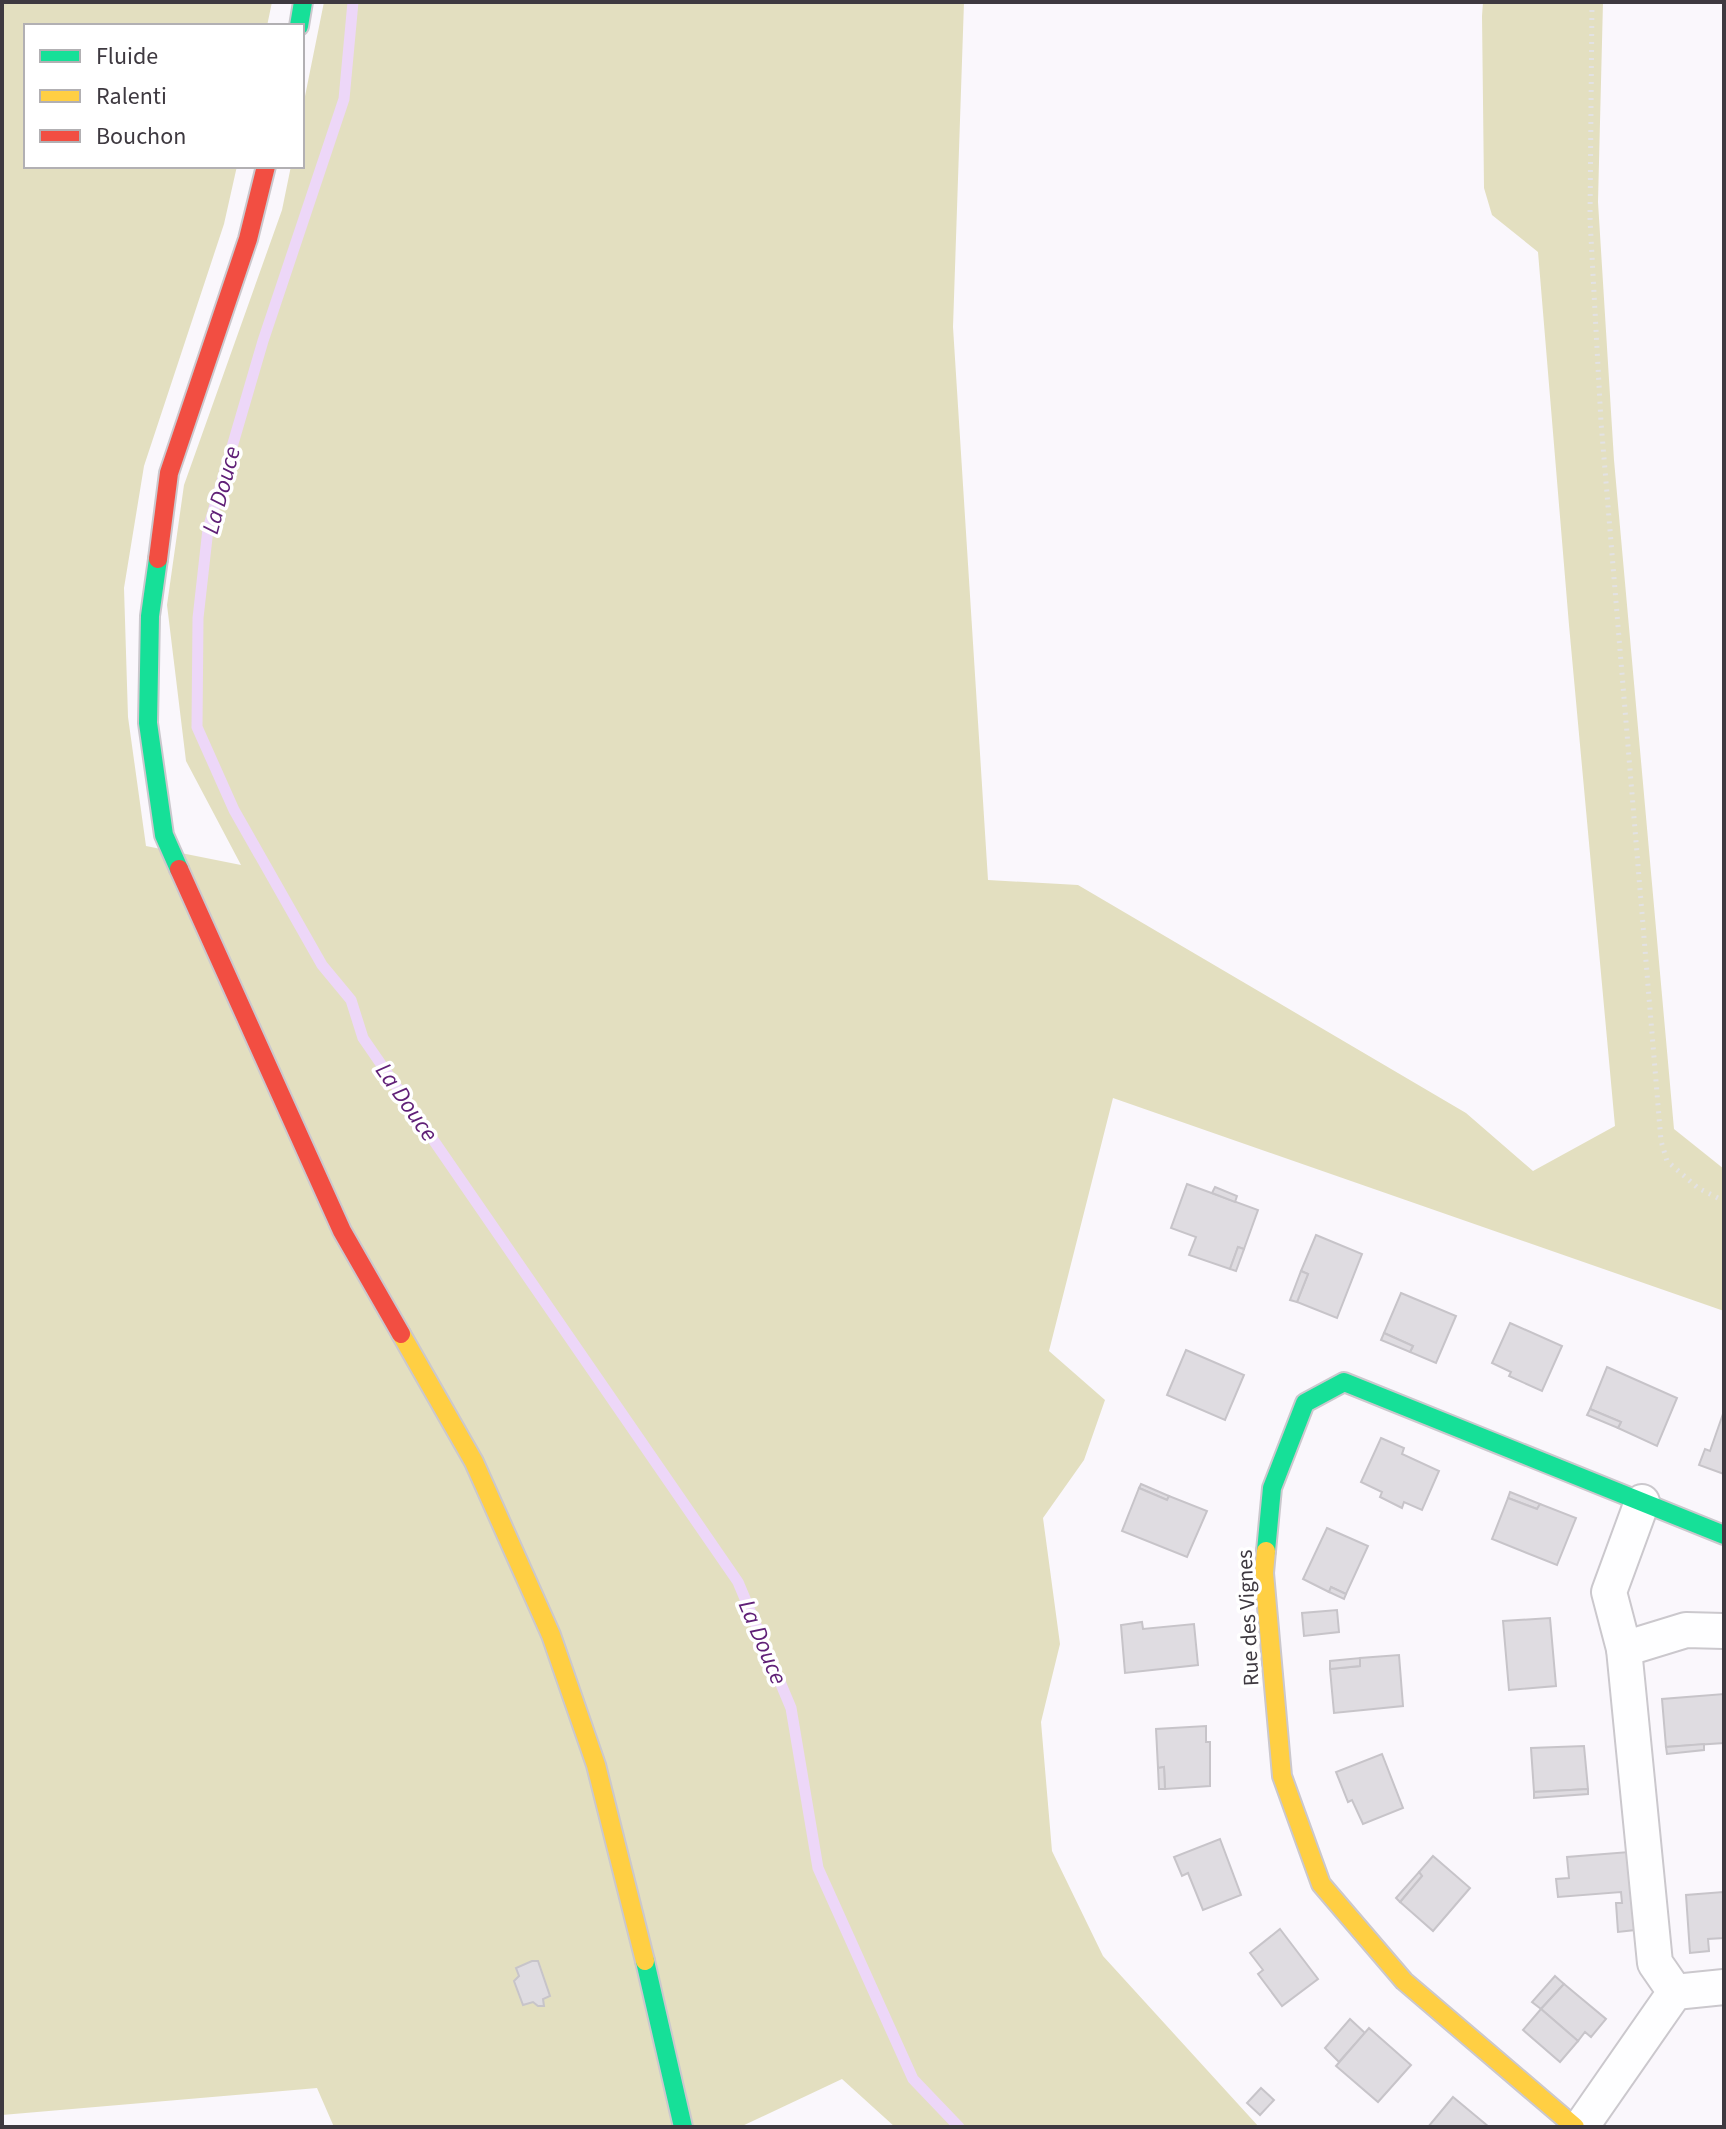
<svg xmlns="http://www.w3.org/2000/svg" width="1726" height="2129" font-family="'Source Sans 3',sans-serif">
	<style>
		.green { fill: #e3dfc0 }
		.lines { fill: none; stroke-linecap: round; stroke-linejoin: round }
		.stream { stroke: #edd7f8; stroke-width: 11 }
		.building { fill: #dfdce1; stroke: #c7c4c9; stroke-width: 2 }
		.street-casing { stroke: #cbc8cd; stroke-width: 38 }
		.fast-casing { stroke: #cbc8cd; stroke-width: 22 }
		.slow-casing { stroke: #cbc8cd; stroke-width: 22 }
		.jam-casing { stroke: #cbc8cd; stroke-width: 22 }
		.path { stroke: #e3e2e3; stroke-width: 5; stroke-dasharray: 2 6; stroke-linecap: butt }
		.street { stroke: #fefeff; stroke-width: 34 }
		.fast { stroke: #16e098; stroke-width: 18 }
		.slow { stroke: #ffcf43; stroke-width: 18 }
		.jam { stroke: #f24e42; stroke-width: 18 }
		.labels { text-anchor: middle; stroke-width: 7; stroke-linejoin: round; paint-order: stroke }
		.street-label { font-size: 22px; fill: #3e3940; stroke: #fff }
		.water-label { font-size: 24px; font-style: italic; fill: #602077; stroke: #fff }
	</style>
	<rect width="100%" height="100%" fill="#faf7fc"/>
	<!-- green -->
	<path class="green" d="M2 2H272L267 26H26V166H237L224 224 144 466 124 588 128 717 146 846 241 865 186 761 167 605 184 485 282 210 291 166H302V111L324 2H964L953 327 988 880 1078 885 1466 1113 1533 1171 1615 1126 1569 625 1538 252 1492 215 1484 188 1482 16 1483 2H1603L1598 202 1614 460 1674 1129 1724 1169V1311L1113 1098 1049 1351 1105 1400 1084 1460 1043 1518 1060 1644 1041 1722 1052 1851 1103 1956 1259 2127H895L842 2079 740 2127H334L317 2088 2 2115Z"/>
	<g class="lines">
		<!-- stream -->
		<path class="stream" d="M353 2 344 99 263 341 208 529 198 618 197 727 234 810 322 965 351 1000 363 1038 738 1582 791 1708 818 1868 913 2079 959 2127"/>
	</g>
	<!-- building -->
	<g class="building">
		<path d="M1187 1184 1258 1210 1244 1249 1238 1247 1230 1269 1189 1255 1196 1237 1171 1228Z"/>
		<path d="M1215 1187 1237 1196 1235 1202 1212 1193Z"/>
		<path d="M1316 1235 1362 1254 1337 1318 1297 1302 1308 1274 1301 1271Z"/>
		<path d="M1238 1247 1244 1249 1236 1271 1230 1269Z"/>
		<path d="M1301 1271 1308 1274 1297 1302 1290 1300Z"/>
		<path d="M1401 1293 1456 1316 1436 1363 1410 1352 1413 1346 1384 1333Z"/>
		<path d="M1510 1323 1562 1346 1542 1391 1509 1376 1511 1372 1492 1363Z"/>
		<path d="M1384 1333 1413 1346 1410 1352 1381 1340Z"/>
		<path d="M1186 1350 1244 1375 1225 1420 1167 1395Z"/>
		<path d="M1607 1367 1677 1398 1657 1446 1618 1428 1621 1422 1590 1409Z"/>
		<path d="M1590 1409 1621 1422 1618 1428 1587 1415Z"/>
		<path d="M1724 1411V1474L1699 1465 1705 1449 1710 1451Z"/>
		<path d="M1381 1438 1404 1448 1402 1454 1439 1471 1422 1510 1404 1502 1402 1508 1380 1497 1382 1492 1361 1482Z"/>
		<path d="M1141 1484 1169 1496 1167 1500 1139 1488Z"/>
		<path d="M1139 1488 1167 1500 1169 1496 1207 1511 1187 1557 1122 1531Z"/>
		<path d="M1510 1492 1540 1504 1537 1509 1508 1498Z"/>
		<path d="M1508 1498 1537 1509 1540 1504 1576 1518 1557 1565 1492 1539Z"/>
		<path d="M1327 1528 1368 1546 1346 1594 1331 1587 1329 1592 1303 1579Z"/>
		<path d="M1331 1587 1346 1594 1344 1599 1329 1592Z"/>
		<path d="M1337 1610 1339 1632 1304 1636 1302 1613Z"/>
		<path d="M1550 1618 1556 1686 1509 1690 1503 1621Z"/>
		<path d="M1142 1622 1143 1629 1194 1624 1198 1665 1125 1673 1121 1625Z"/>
		<path d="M1399 1655 1403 1706 1334 1713 1330 1669 1360 1666V1658Z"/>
		<path d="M1360 1658V1666L1330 1669V1661Z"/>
		<path d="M1724 1694V1743L1666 1747 1662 1699Z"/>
		<path d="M1206 1726V1742H1210V1786L1165 1789 1164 1767 1158 1768 1156 1729Z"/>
		<path d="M1704 1744V1750L1667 1754 1666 1747Z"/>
		<path d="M1584 1746 1588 1789 1534 1792 1531 1748Z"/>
		<path d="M1382 1754 1403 1808 1363 1824 1352 1800 1348 1802 1336 1772Z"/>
		<path d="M1164 1767 1165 1789H1159L1158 1768Z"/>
		<path d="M1588 1789V1794L1534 1798V1792Z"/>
		<path d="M1220 1839 1241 1895 1203 1910 1188 1873 1182 1876 1174 1857Z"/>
		<path d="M1629 1852 1635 1930 1618 1932 1616 1903H1622L1621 1892 1558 1897 1556 1879 1569 1878 1567 1857Z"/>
		<path d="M1433 1856 1470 1888 1433 1931 1400 1902 1422 1876 1419 1872Z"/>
		<path d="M1419 1872 1422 1876 1400 1902 1396 1898Z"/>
		<path d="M1723 1892 1724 1938 1708 1939 1709 1951 1690 1953 1686 1895Z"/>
		<path d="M1280 1929 1318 1979 1282 2006 1258 1974 1263 1970 1250 1953Z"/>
		<path d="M532 1961H538L550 1996 543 1999 544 2006H538L533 2002 523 2005 514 1981 519 1976 516 1968Z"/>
		<path d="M1555 1976 1564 1984 1541 2009 1532 2002Z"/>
		<path d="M1564 1984 1606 2019 1591 2037 1585 2032 1578 2041 1541 2009Z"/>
		<path d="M1541 2009 1578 2041 1560 2062 1523 2030Z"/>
		<path d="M1350 2019 1365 2033 1339 2062 1325 2048Z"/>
		<path d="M1369 2028 1411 2065 1378 2102 1336 2066Z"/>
		<path d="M1261 2088 1274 2100 1260 2115 1247 2103Z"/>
		<path d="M1453 2097 1489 2127H1428Z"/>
	</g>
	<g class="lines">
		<!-- street casing -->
		<g class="street-casing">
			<g id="street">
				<path d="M1624 1649 1686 1630 1724 1631"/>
				<path d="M1675 1992 1724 1987"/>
				<path d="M1581 2127 1675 1992 1655 1963 1624 1649 1609 1592 1642 1502"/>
			</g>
		</g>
		<!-- fast casing -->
		<g class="fast-casing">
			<g id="fast">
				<path d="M299 26 303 2"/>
				<path d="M158 559 150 616 148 723 164 835 179 869"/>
				<path d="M1266 1551 1272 1488 1305 1403 1344 1382 1724 1535"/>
				<path d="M645 1961 683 2127"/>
			</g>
		</g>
		<!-- slow casing -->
		<g class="slow-casing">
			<g id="slow">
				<path d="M401 1334 474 1462 551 1635 596 1765 645 1961"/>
				<path d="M1266 1551 1264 1573 1282 1776 1321 1884 1404 1981 1575 2127"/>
			</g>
		</g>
		<!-- jam casing -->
		<g class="jam-casing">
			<g id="jam">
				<path d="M158 559 169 473 248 239 266 166"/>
				<path d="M179 869 342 1231 401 1334"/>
			</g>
		</g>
		<!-- path -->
		<path class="path" d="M1592 2 1590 219 1601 422 1661 1141 1667 1161 1698 1188 1724 1201"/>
		<!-- street -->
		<use href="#street" class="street"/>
		<!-- fast -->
		<use href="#fast" class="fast"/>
		<!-- slow -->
		<use href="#slow" class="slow"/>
		<!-- jam -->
		<use href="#jam" class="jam"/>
	</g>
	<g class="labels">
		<!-- street labels -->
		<g class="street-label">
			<text transform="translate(1247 1618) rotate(-93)" y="8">Rue des Vignes</text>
		</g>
		<!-- water labels -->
		<g class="water-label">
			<text transform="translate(221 490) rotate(-75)" y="8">La Douce</text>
			<text transform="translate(407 1102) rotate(55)" y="8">La Douce</text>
			<text transform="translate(763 1642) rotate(67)" y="8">La Douce</text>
		</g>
	</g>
	<!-- border -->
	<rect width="1726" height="2129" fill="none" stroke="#3e3940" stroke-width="8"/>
	<!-- legend -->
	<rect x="24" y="24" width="280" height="144" fill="#ffffff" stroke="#b2b0b3" stroke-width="2"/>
	<rect x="40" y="50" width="40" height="12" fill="#16e098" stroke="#b2b0b3" stroke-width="2"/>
	<text x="96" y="64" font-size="24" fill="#3e3940">Fluide</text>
	<rect x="40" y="90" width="40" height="12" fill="#ffcf43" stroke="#b2b0b3" stroke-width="2"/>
	<text x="96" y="104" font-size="24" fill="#3e3940">Ralenti</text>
	<rect x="40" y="130" width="40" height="12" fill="#f24e42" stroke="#b2b0b3" stroke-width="2"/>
	<text x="96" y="144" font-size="24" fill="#3e3940">Bouchon</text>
</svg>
